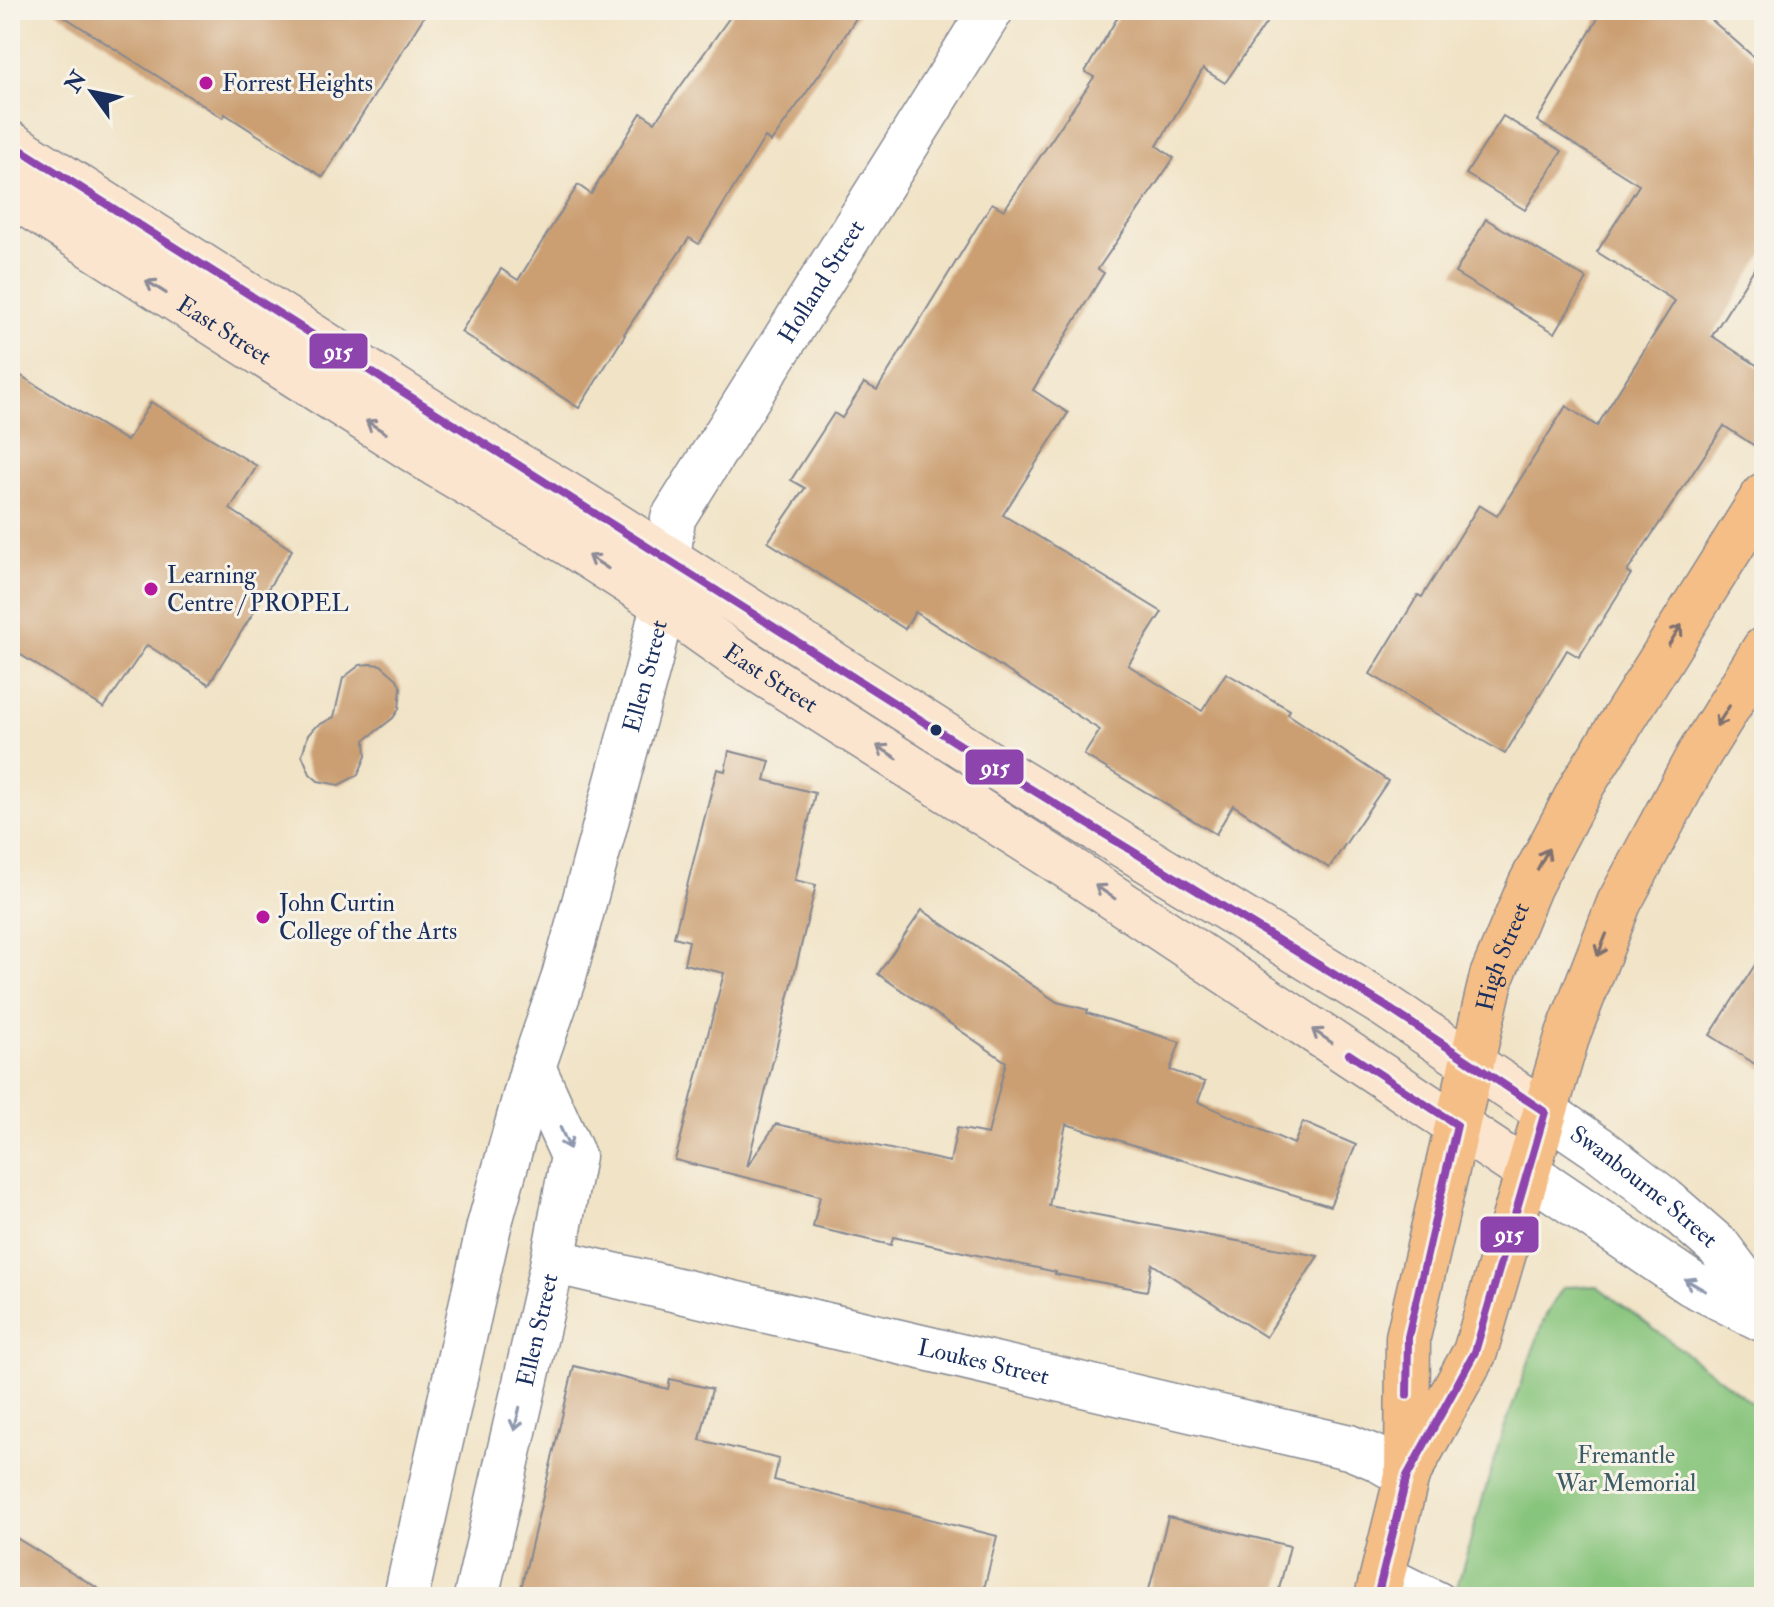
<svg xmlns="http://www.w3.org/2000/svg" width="1774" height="1607" font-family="'IM FELL Double Pica',serif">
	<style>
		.green { fill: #87c47b; stroke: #517a6c; stroke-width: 2 }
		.building { fill: #cb9f72 }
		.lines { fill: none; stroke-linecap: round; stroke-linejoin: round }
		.lane-casing { stroke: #868992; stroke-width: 31 }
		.street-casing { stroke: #868992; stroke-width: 47 }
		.secondary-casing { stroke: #868992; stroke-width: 47 }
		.primary-casing { stroke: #868992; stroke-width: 47 }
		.lane { stroke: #fff; stroke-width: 28 }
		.street { stroke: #fff; stroke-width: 44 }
		.secondary { stroke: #fbe5cf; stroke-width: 44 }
		.primary { stroke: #f5be86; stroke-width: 44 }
		.bus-1-casing { stroke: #f7f3e8; stroke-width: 14 }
		.bus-1 { stroke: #8e44ad; stroke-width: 8 }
		.oneway { stroke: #8b8a96 }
		.oneway2 { stroke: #7d6f70 }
		.oneway3 { stroke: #8d97ae }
		.poi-dot { fill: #b5179e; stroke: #f7f3e8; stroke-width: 3 }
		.bus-dot { fill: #1b2f5e; stroke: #f7f3e8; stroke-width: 3 }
		.labels { text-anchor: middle; stroke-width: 6; stroke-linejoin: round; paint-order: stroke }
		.poi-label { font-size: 24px; fill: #1b2f5e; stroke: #f7f3e8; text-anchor: start }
		.street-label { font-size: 24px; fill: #1b2f5e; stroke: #f7f3e8 }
		.park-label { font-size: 24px; fill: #3b5c67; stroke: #f7f3e8 }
		.line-badge { stroke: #f7f3e8; stroke-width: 3 }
		.badge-label { font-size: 22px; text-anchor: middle; font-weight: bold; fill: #fff }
	</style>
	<rect width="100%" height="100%" fill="#f7f3e8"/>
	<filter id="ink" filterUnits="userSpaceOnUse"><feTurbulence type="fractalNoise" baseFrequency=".0125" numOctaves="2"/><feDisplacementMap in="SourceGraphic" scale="16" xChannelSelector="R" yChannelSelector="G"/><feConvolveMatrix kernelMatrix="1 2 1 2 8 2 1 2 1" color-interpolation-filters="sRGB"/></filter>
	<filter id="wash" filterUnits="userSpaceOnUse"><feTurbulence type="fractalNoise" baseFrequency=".006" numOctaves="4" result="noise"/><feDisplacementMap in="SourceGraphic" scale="32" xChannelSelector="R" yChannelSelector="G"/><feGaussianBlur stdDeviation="1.8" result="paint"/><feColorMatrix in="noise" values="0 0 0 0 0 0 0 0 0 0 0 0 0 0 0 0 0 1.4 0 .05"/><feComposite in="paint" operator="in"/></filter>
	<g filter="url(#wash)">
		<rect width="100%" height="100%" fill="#f1e3c6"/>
		<!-- green -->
		<path class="green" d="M1597 1286 1764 1412V1597H1454L1499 1443 1545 1317 1563 1287Z"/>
		<g id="blocks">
			<!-- building -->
			<g class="building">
				<path d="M54 10H428L323 177 225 114 223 118Z"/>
				<path d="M735 10H861L829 61 771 142 765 137 699 244 689 238 624 334 625 335 579 408 461 332 501 269 518 280 578 185 591 194 641 113 655 122Z"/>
				<path d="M1122 10H1275L1225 83 1203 69 1157 146 1174 158 1098 269 1104 273 1033 390 1068 413 1003 515 1162 612 1128 665 1202 711 1226 673 1290 710 1288 714 1388 781 1329 868 1233 805 1216 834 1084 755 1100 730 915 612 905 629 768 542 805 488 791 480 834 413 842 418 864 383 877 390 992 203 1004 210 1094 77 1085 72Z"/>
				<path d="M1603 10H1700L1764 66V253L1712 336 1764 370V452L1724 426 1627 572 1631 574 1579 657 1567 650 1505 754 1370 674 1418 595 1422 597 1479 505 1497 516 1566 406 1597 426 1675 301 1597 252 1639 185 1537 121Z"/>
				<path d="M1503 116 1562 151 1525 210 1466 174Z"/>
				<path d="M1486 219 1587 279 1555 333 1455 273Z"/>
				<path d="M10 369 127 441 151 402 257 466 230 509 292 550 209 684 147 645 104 708 10 648Z"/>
				<path d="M370 664 381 665 397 679 401 688 399 709 393 718 365 740 366 756 358 775 339 785 318 781 310 774 302 755 308 735 315 727 334 717 343 678 360 665Z"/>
				<path d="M729 751 770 761 765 780 815 793 795 880 816 885 747 1167 776 1124 950 1162 957 1128 988 1134 1006 1062 878 974 922 910 1057 1002 1088 1010 1087 1013 1180 1042 1170 1070 1205 1082 1198 1102 1294 1144 1303 1122 1356 1145 1330 1206 1066 1124 1049 1206 1318 1256 1266 1337 1152 1264 1147 1291 1055 1274 1056 1272 893 1237 891 1245 813 1227 820 1196 675 1160 724 973 684 964 689 941 674 937 717 769 725 771Z"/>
				<path d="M1764 951V1070L1710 1035Z"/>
				<path d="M574 1366 668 1389 670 1379 712 1389 700 1440 779 1459 774 1480 997 1536 982 1597H519Z"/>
				<path d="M1168 1517 1290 1546 1277 1597H1147Z"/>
				<path d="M10 1534 112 1597H10Z"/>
			</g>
		</g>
	</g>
	<g filter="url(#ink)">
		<use href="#blocks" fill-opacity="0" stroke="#868992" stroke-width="2"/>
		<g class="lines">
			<!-- lane casing -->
			<g class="lane-casing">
				<path id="lane" d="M1384 1569 1441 1597"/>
			</g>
			<!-- street casing -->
			<g class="street-casing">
				<g id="street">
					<path id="s1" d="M1545 1112 1598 1148 1665 1200 1719 1247 1764 1307"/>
					<path d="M1527 1172 1692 1284 1764 1320"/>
					<path id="s2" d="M553 1261 1349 1447 1376 1458 1407 1476"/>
					<path id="s3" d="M406 1597 489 1226 533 1067 563 980 650 660 663 604 673 518 991 10"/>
					<path id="s4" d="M476 1597 553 1261 573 1156 533 1067"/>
				</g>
			</g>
			<!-- secondary casing -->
			<g class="secondary-casing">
				<g id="secondary">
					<path d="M10 143 474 439 586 506 995 767 1384 1005 1545 1112"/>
					<path id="s5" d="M10 194 435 464 568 543 663 604 742 660 1066 866 1527 1172"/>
				</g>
			</g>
			<!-- primary casing -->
			<g class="primary-casing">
				<g id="primary">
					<path d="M1409 1472 1475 1352 1568 1034 1619 903 1698 756 1764 649"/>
					<path id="s6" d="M1377 1597 1407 1476 1408 1337 1492 976 1530 885 1583 784 1764 495"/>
				</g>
			</g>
			<!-- lane -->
			<use href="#lane" class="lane"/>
			<!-- street -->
			<use href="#street" class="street"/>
			<!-- secondary -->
			<use href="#secondary" class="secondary"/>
			<!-- primary -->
			<use href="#primary" class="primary"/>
			<!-- bus-1 casing -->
			<g class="bus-1-casing">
				<g id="bus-1">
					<path d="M10 143 995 767 1384 1005 1545 1112 1475 1352 1407 1476 1377 1597"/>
					<path d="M1349 1054 1457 1125 1408 1337 1407 1395"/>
				</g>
			</g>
			<!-- bus-1 -->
			<use href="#bus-1" class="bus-1"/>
		</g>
		<!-- one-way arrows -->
		<defs><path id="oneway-shaft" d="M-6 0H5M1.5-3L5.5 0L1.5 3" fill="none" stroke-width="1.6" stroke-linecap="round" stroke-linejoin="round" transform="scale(2)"/></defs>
		<g class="oneway">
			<use href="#oneway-shaft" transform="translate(156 287) rotate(-148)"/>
			<use href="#oneway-shaft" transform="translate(376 427) rotate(-148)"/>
			<use href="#oneway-shaft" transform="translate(598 562) rotate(-147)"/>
			<use href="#oneway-shaft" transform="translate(887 752) rotate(-147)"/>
			<use href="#oneway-shaft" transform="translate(1105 892) rotate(-146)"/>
			<use href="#oneway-shaft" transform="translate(1322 1036) rotate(-146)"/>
		</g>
		<g class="oneway2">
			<use href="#oneway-shaft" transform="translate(1675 635) rotate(-57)"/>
			<use href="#oneway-shaft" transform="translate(1723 716) rotate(122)"/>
			<use href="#oneway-shaft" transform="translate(1543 859) rotate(-62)"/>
			<use href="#oneway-shaft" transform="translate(1602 945) rotate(112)"/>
		</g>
		<g class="oneway3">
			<use href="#oneway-shaft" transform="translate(565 1138) rotate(66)"/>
			<use href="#oneway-shaft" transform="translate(1695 1285) rotate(-150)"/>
			<use href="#oneway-shaft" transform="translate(517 1419) rotate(103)"/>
		</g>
	</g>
	<!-- markers -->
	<g class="poi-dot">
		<circle cx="206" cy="83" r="8"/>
		<circle cx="151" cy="589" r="8"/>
		<circle cx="263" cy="917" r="8"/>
	</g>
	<circle class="bus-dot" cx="936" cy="730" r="7"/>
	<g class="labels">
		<!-- poi labels -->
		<g class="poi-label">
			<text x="222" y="91">Forrest Heights</text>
			<text x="167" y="583">Learning<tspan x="167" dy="28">Centre / PROPEL</tspan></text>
			<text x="279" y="911">John Curtin<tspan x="279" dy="28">College of the Arts</tspan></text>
		</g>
		<!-- street labels -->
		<g class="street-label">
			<text dy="8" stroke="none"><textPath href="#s3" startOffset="1392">Holland Street</textPath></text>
			<text dy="8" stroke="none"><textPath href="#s5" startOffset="254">East Street</textPath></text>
			<text dy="8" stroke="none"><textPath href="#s3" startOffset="952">Ellen Street</textPath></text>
			<text dy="8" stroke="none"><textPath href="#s5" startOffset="902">East Street</textPath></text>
			<text dy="8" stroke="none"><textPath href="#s6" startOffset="656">High Street</textPath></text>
			<text dy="8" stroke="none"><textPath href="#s1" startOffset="124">Swanbourne Street</textPath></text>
			<text dy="8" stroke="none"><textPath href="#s4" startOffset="274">Ellen Street</textPath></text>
			<text dy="8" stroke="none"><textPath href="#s2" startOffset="442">Loukes Street</textPath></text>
		</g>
		<!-- park labels -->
		<g class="park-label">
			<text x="1626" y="1463">Fremantle<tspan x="1626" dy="28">War Memorial</tspan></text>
		</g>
	</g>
	<g class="line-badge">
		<rect x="308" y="332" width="61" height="38" rx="8" fill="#8e44ad"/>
		<rect x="964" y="748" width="61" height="38" rx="8" fill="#8e44ad"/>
		<rect x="1479" y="1215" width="61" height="39" rx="8" fill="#8e44ad"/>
	</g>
	<g class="badge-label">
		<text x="338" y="359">915</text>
		<text x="995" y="775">915</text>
		<text x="1509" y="1242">915</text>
	</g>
	<!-- margin -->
	<rect width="1774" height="1607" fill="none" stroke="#f7f3e8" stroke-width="40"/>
	<!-- north arrow -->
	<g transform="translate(92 92) rotate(303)" stroke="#f7f3e8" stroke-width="6" paint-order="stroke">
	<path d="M0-6L14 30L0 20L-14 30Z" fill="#1b2f5e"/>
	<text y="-12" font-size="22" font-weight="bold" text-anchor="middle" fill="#1b2f5e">N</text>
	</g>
</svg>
